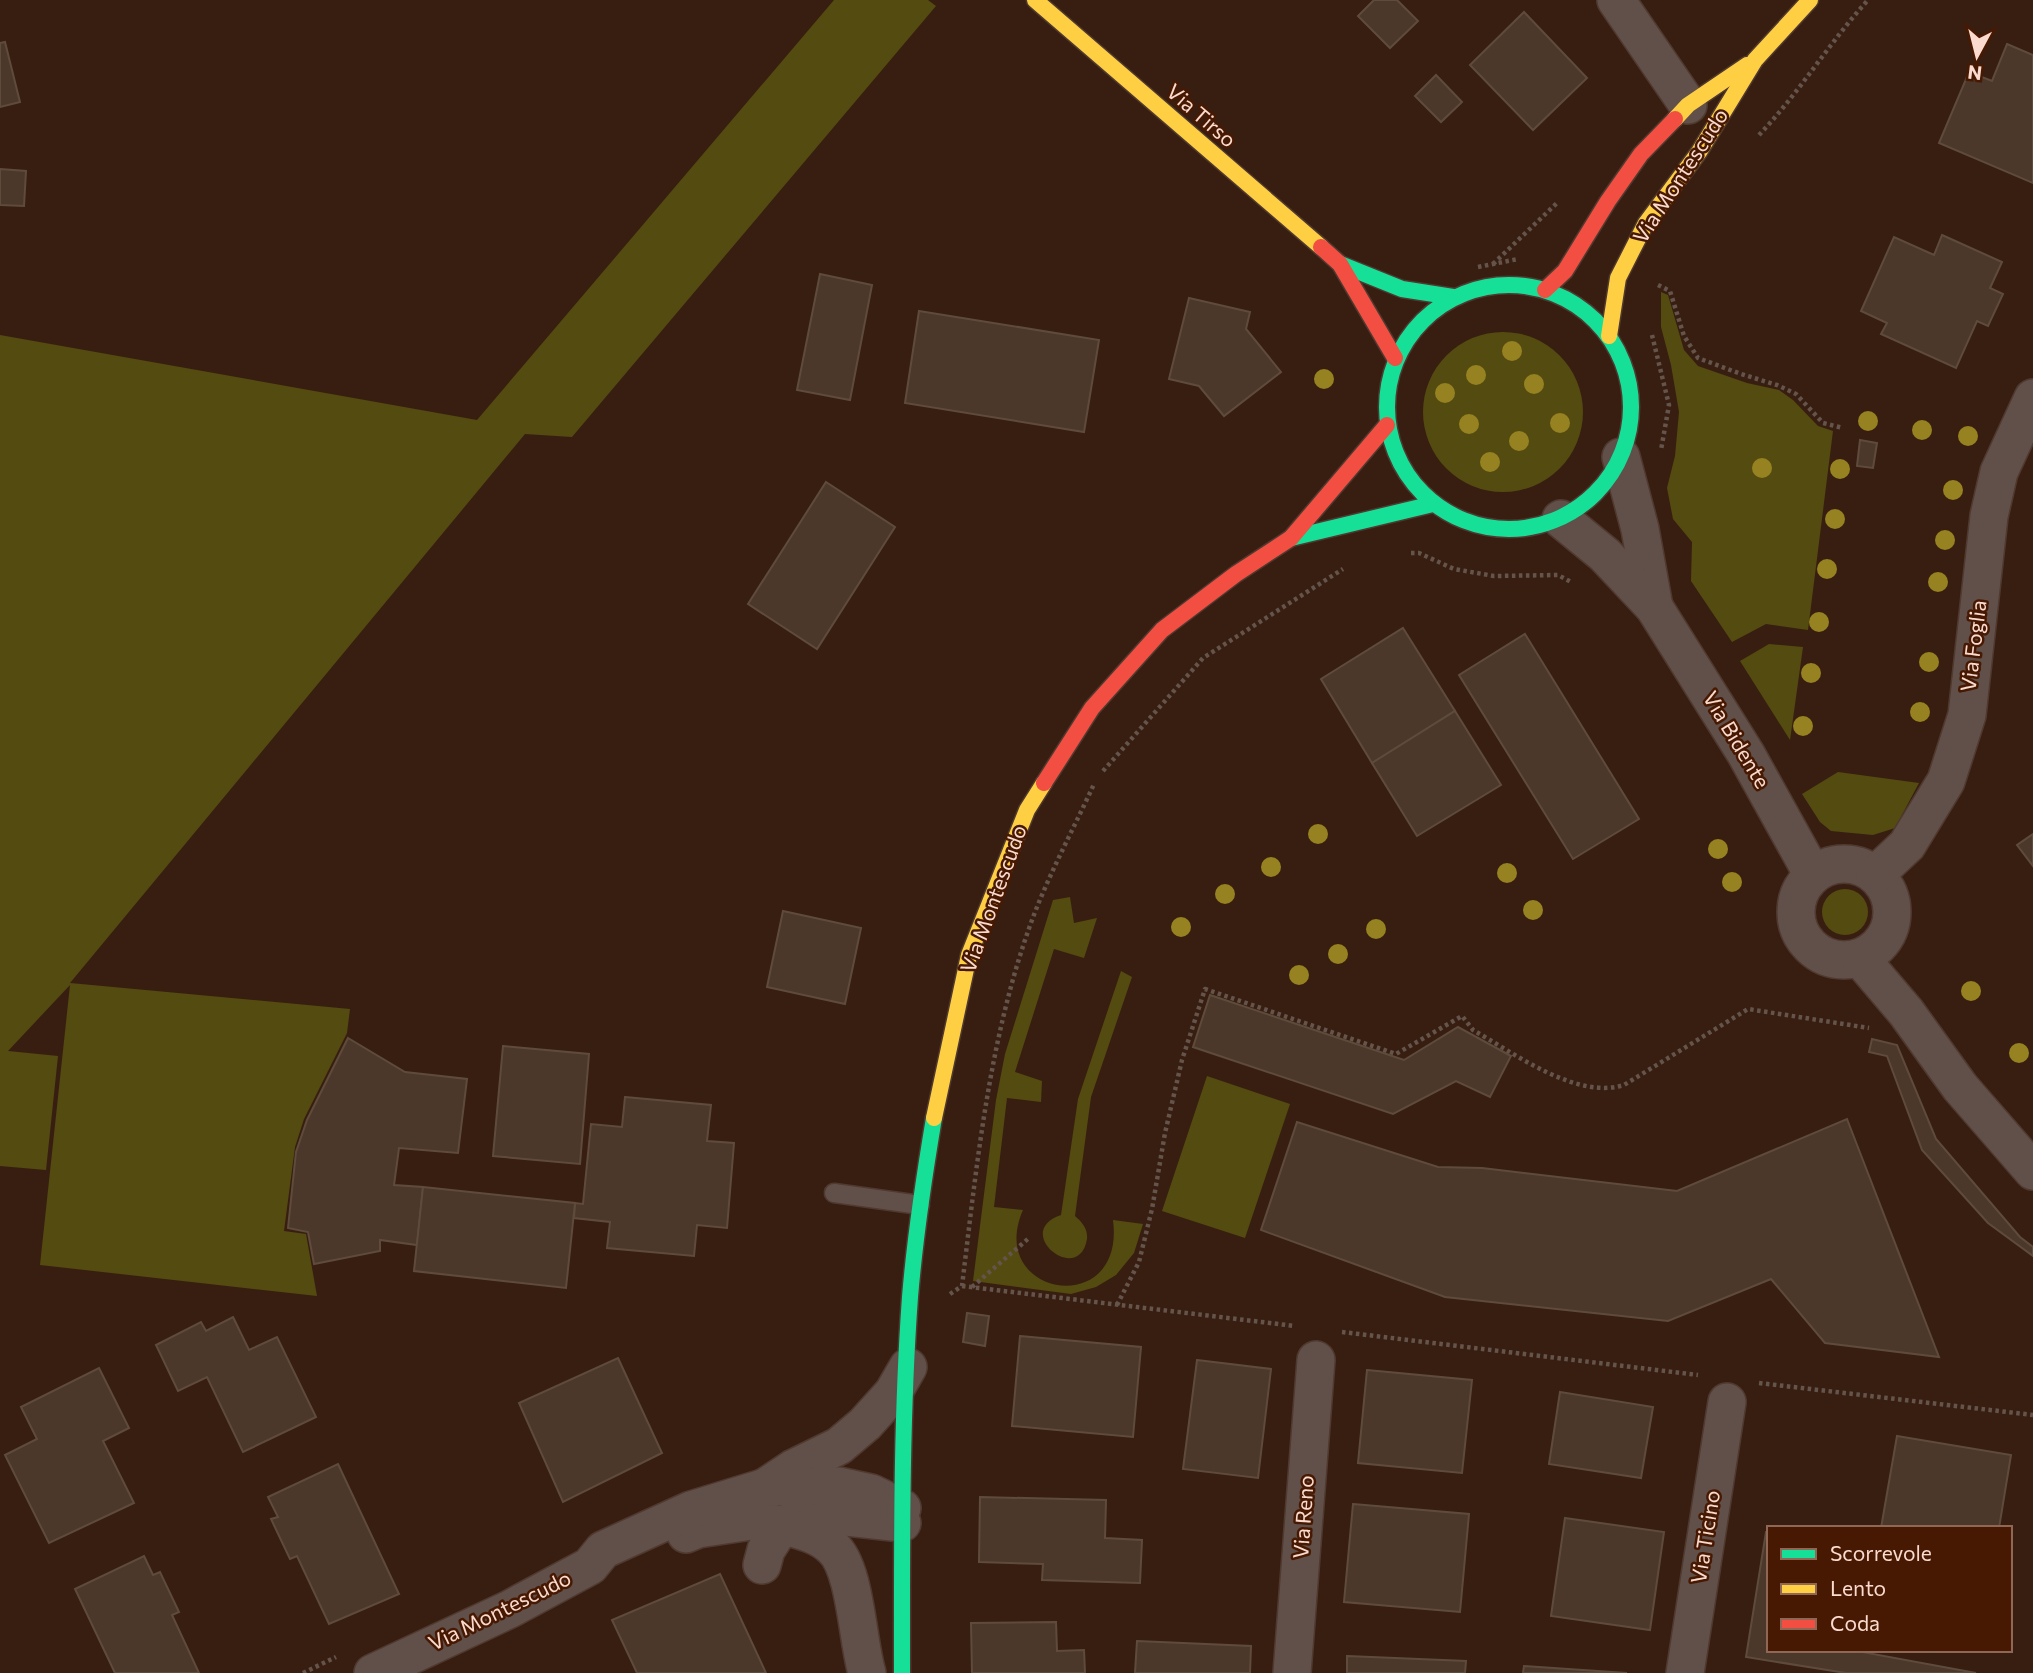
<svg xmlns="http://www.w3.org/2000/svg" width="2033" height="1673" font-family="Commissioner,sans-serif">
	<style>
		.green { fill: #544b11 }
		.building { fill: #4b382a; stroke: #5f4b3c; stroke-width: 2 }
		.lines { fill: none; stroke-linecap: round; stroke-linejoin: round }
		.lane-casing { stroke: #50392f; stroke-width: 21 }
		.street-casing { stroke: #50392f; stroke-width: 40 }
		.fast-casing { stroke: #50392f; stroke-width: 19 }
		.slow-casing { stroke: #50392f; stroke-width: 19 }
		.jam-casing { stroke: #50392f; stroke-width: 19 }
		.path { stroke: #64544c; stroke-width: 4.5; stroke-dasharray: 3.5 3.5; stroke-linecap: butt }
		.lane { stroke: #615049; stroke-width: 18 }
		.street { stroke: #615049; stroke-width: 37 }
		.fast { stroke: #16e098; stroke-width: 16 }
		.slow { stroke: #ffcf43; stroke-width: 16 }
		.jam { stroke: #f24e42; stroke-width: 16 }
		.tree { fill: #968220 }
		.labels { text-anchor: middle; stroke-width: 5; stroke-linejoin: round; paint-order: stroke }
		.street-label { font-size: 21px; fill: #fadbce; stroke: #471902 }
	</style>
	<rect width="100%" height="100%" fill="#381e11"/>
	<!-- green -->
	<g class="green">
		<path d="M834 0H928L936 6 572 437 525 434 70 983 350 1009 347 1033 304 1119 295 1147 284 1231 306 1234 317 1296 40 1265 70 985 8 1051 58 1056 46 1170 0 1166V335L477 420Z"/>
		<path d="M1661 292 1668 295 1684 350 1698 366 1747 383 1779 390 1793 400 1818 426 1833 431 1808 630 1766 624 1732 642 1691 581 1692 542 1673 519 1667 488 1675 456 1679 412 1671 365 1661 327Z"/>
		<circle cx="1503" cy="412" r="80"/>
		<path d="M1769 644 1803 647 1790 740 1740 661Z"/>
		<path d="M1838 772 1919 783 1895 828 1873 835 1831 831 1820 822 1802 794Z"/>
		<circle cx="1845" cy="912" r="23"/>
		<path d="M1070 897 1074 923 1097 918 1084 958 1054 949 1015 1072 1042 1081 1041 1102 1007 1098 994 1207 1023 1210C985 1297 1126 1320 1113 1220L1143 1224 1134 1253 1116 1275 1096 1287 1071 1294 973 1281 996 1100 1005 1054 1053 900Z"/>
		<path d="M1121 971 1132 977 1091 1097 1075 1216C1082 1222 1088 1229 1087 1239 1079 1287 1011 1232 1061 1215L1078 1099Z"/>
		<path d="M1207 1076 1290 1104 1245 1238 1162 1211Z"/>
	</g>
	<!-- building -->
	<g class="building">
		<path d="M1374 0H1397L1418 21 1390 48 1358 16Z"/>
		<path d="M1524 12 1587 78 1533 130 1470 65Z"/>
		<path d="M5 42 20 102 0 107V43Z"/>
		<path d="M2007 44 2033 55V183L1939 143 1969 72 1992 81Z"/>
		<path d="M1436 75 1462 102 1441 122 1415 96Z"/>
		<path d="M0 169 26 171 24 206 0 205Z"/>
		<path d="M1942 235 2002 262 1990 288 2003 294 1988 326 1977 321 1956 368 1881 334 1887 323 1861 311 1894 237 1934 255Z"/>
		<path d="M820 274 872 285 850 400 797 390Z"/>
		<path d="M1189 298 1250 312 1246 329 1281 372 1224 416 1199 386 1169 379Z"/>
		<path d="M919 311 1099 340 1084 432 905 403Z"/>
		<path d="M1860 440 1877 443 1873 468 1857 466Z"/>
		<path d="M826 482 895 527 817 649 748 604Z"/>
		<path d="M1403 628 1455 711 1372 763 1321 679Z"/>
		<path d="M1525 634 1639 819 1573 859 1459 675Z"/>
		<path d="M1455 711 1501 785 1417 836 1372 763Z"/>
		<path d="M2033 834V866L2017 845Z"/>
		<path d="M783 911 861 928 845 1004 767 987Z"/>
		<path d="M1210 995 1404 1060 1458 1027 1511 1056 1490 1097 1456 1081 1393 1114 1193 1047Z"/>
		<path d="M348 1038 405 1072 467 1079 458 1153 399 1148 394 1185 423 1187 417 1245 380 1240V1251L314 1264 308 1232 288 1228 296 1152 307 1120Z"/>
		<path d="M1872 1039 1897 1045 1936 1139 2020 1237 2033 1247V1256L1988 1223 1922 1150 1887 1056 1869 1052Z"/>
		<path d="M503 1046 589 1054 580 1164 493 1156Z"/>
		<path d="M625 1097 711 1105 707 1141 734 1143 727 1228 697 1225 694 1256 607 1248 610 1222 574 1218 575 1203 583 1204 591 1124 622 1127Z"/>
		<path d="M1847 1119 1939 1357 1825 1343 1771 1279 1668 1321 1445 1297 1261 1230 1297 1122 1438 1167 1482 1168 1677 1191Z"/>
		<path d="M423 1187 575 1203 566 1288 414 1271Z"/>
		<path d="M967 1313 989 1316 985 1346 963 1342Z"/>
		<path d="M233 1317 249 1350 277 1337 316 1417 243 1452 207 1377 178 1391 156 1345 201 1322 206 1331Z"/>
		<path d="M1020 1336 1141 1347 1133 1437 1012 1426Z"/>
		<path d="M618 1358 662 1453 563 1502 519 1403Z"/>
		<path d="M1197 1360 1271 1369 1258 1478 1183 1469Z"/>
		<path d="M99 1368 129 1428 103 1441 134 1503 49 1543 5 1455 37 1439 21 1407Z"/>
		<path d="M1367 1370 1472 1380 1462 1473 1358 1463Z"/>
		<path d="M1560 1392 1653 1407 1641 1478 1549 1464Z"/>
		<path d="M1897 1436 2011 1455 1999 1528H1881Z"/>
		<path d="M338 1464 399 1594 329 1624 297 1556 290 1559 271 1519 278 1517 268 1497Z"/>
		<path d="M980 1497 1106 1500 1105 1538 1142 1540 1140 1583 1042 1580 1043 1564 979 1562Z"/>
		<path d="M1353 1504 1469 1514 1460 1612 1344 1602Z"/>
		<path d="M1565 1518 1664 1532 1650 1630 1551 1616Z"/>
		<path d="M1766 1532H1769V1650H1862V1652L1976 1673H1846L1746 1657Z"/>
		<path d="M144 1556 153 1575 160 1572 179 1612 172 1615 199 1673H115L75 1589Z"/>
		<path d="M720 1574 766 1673H637L612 1620Z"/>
		<path d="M1056 1622 1057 1651 1084 1650 1085 1673H972L971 1623Z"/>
		<path d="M1137 1641 1251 1646 1250 1673H1135Z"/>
		<path d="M1347 1656 1466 1661 1465 1673H1347Z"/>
		<path d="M1524 1666 1627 1673H1523Z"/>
	</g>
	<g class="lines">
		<!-- lane casing -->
		<g class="lane-casing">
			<path id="lane" d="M834 1193 920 1205"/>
		</g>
		<!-- street casing -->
		<g class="street-casing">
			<g id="street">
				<path d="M1616 0 1688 105"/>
				<path d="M1621 457 1640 529 1654 607"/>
				<path d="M1561 519 1605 555 1654 607 1746 754 1813 875"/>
				<circle cx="1844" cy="912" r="48"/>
				<path d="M1875 875 1907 845 1946 781 1967 715 1989 516 1999 472 2033 398"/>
				<path d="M1860 958 1906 1012 1960 1087 2033 1171"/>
				<path d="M767 1486 794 1468 839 1446 865 1424 893 1393 908 1367"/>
				<path d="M686 1534 698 1529 758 1520 782 1525 801 1517 828 1515 902 1523"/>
				<path d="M762 1565 766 1550 782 1525C799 1530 818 1534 832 1547 856 1568 857 1640 867 1673"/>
				<path d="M373 1673 510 1609 590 1566 603 1550 691 1510 766 1487 839 1486 871 1493 902 1508"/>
				<path d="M1292 1673 1316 1360"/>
				<path d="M1685 1673 1727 1402"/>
			</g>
		</g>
		<!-- fast casing -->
		<g class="fast-casing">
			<g id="fast">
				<path d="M1340 264 1402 289 1453 297"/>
				<circle cx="1509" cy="407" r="122"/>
				<path d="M1291 538 1433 504"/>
				<path d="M902 1673C902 1548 901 1422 910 1297 915 1237 924 1177 934 1118"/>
			</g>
		</g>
		<!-- slow casing -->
		<g class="slow-casing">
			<g id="slow">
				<path d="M1035 0 1321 247"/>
				<path d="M1675 119 1688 105 1747 65"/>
				<path d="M1609 336 1618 278 1646 223 1699 152 1755 60 1810 0"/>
				<path d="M934 1118 969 955 1027 810 1044 783"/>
			</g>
		</g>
		<!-- jam casing -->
		<g class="jam-casing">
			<g id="jam">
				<path d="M1321 247 1340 264 1395 358"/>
				<path d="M1545 290 1565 271 1608 201 1641 154 1675 119"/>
				<path d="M1044 783 1092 708 1162 630 1236 574 1291 538 1387 425"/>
			</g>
		</g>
		<!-- path -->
		<g class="path">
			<path d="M1759 135C1799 93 1829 43 1868 0"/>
			<path d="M1493 264 1558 202"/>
			<path d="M1478 267 1518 259"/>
			<path d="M1658 285 1670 291 1684 336 1698 358 1741 374 1777 385 1796 394 1823 423 1843 428"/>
			<path d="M1652 335 1669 405 1661 450"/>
			<path d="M1411 553H1419L1454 569 1494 576 1558 575 1571 582"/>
			<path d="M1103 771 1203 658 1343 569"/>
			<path d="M962 1286 1295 1326"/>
			<path d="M972 1287 1029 1238"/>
			<path d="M950 1294 962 1286C977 1163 989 1038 1032 920 1049 874 1074 828 1094 784"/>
			<path d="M1117 1305 1139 1262 1152 1209 1165 1133 1182 1060 1205 989 1396 1054 1462 1016 1473 1030C1514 1053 1576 1100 1624 1085L1748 1009 1869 1028"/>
			<path d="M1342 1332 1698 1375"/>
			<path d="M1759 1383 2033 1415"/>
			<path d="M303 1673 336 1657"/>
		</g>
		<!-- lane -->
		<use href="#lane" class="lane"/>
		<!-- street -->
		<use href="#street" class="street"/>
		<!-- fast -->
		<use href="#fast" class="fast"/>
		<!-- slow -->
		<use href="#slow" class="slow"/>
		<!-- jam -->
		<use href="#jam" class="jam"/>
	</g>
	<!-- trees -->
	<g class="tree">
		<circle cx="1512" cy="351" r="10"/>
		<circle cx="1476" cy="375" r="10"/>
		<circle cx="1324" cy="379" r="10"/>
		<circle cx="1534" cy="384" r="10"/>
		<circle cx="1445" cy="393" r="10"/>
		<circle cx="1868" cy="421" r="10"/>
		<circle cx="1560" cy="423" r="10"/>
		<circle cx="1469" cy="424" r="10"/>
		<circle cx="1922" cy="430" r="10"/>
		<circle cx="1968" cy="436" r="10"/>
		<circle cx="1519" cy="441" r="10"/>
		<circle cx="1490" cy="462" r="10"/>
		<circle cx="1762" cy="468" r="10"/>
		<circle cx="1840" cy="469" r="10"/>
		<circle cx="1953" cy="490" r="10"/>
		<circle cx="1835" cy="519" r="10"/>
		<circle cx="1945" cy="540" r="10"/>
		<circle cx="1827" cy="569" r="10"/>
		<circle cx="1938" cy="582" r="10"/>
		<circle cx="1819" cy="622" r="10"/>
		<circle cx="1929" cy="662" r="10"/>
		<circle cx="1811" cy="673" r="10"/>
		<circle cx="1920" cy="712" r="10"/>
		<circle cx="1803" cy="726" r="10"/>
		<circle cx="1318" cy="834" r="10"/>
		<circle cx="1718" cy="849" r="10"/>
		<circle cx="1271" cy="867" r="10"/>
		<circle cx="1507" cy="873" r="10"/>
		<circle cx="1732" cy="882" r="10"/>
		<circle cx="1225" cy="894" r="10"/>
		<circle cx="1533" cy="910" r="10"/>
		<circle cx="1181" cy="927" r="10"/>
		<circle cx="1376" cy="929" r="10"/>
		<circle cx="1338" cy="954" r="10"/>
		<circle cx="1299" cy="975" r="10"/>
		<circle cx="1971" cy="991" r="10"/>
		<circle cx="2019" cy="1053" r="10"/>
	</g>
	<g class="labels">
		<!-- street labels -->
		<g class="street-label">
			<text transform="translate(1201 116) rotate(41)" y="7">Via Tirso</text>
			<text transform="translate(1681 176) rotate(-57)" y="7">Via Montescudo</text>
			<text transform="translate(1974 646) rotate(-83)" y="7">Via Foglia</text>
			<text transform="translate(1736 740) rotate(59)" y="7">Via Bidente</text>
			<text transform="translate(994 899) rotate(-70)" y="7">Via Montescudo</text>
			<text transform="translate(1304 1517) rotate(-86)" y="7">Via Reno</text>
			<text transform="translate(1706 1537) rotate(-81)" y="7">Via Ticino</text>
			<text transform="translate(500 1611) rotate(-26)" y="7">Via Montescudo</text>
		</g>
	</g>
	<!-- legend -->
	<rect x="1767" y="1526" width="245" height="126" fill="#471902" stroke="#8f6754" stroke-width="2"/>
	<rect x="1781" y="1549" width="35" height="10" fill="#16e098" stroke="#8f6754" stroke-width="2"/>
	<text x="1830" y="1561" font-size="21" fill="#fadbce">Scorrevole</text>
	<rect x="1781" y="1584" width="35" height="10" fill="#ffcf43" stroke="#8f6754" stroke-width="2"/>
	<text x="1830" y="1596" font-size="21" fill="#fadbce">Lento</text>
	<rect x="1781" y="1619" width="35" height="10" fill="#f24e42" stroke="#8f6754" stroke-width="2"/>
	<text x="1830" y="1631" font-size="21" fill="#fadbce">Coda</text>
	<!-- north arrow -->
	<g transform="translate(1977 56) rotate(187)" stroke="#471902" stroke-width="5" paint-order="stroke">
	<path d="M0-5L12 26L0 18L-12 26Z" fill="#fadbce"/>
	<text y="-10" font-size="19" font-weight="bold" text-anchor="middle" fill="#fadbce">N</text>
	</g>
</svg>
